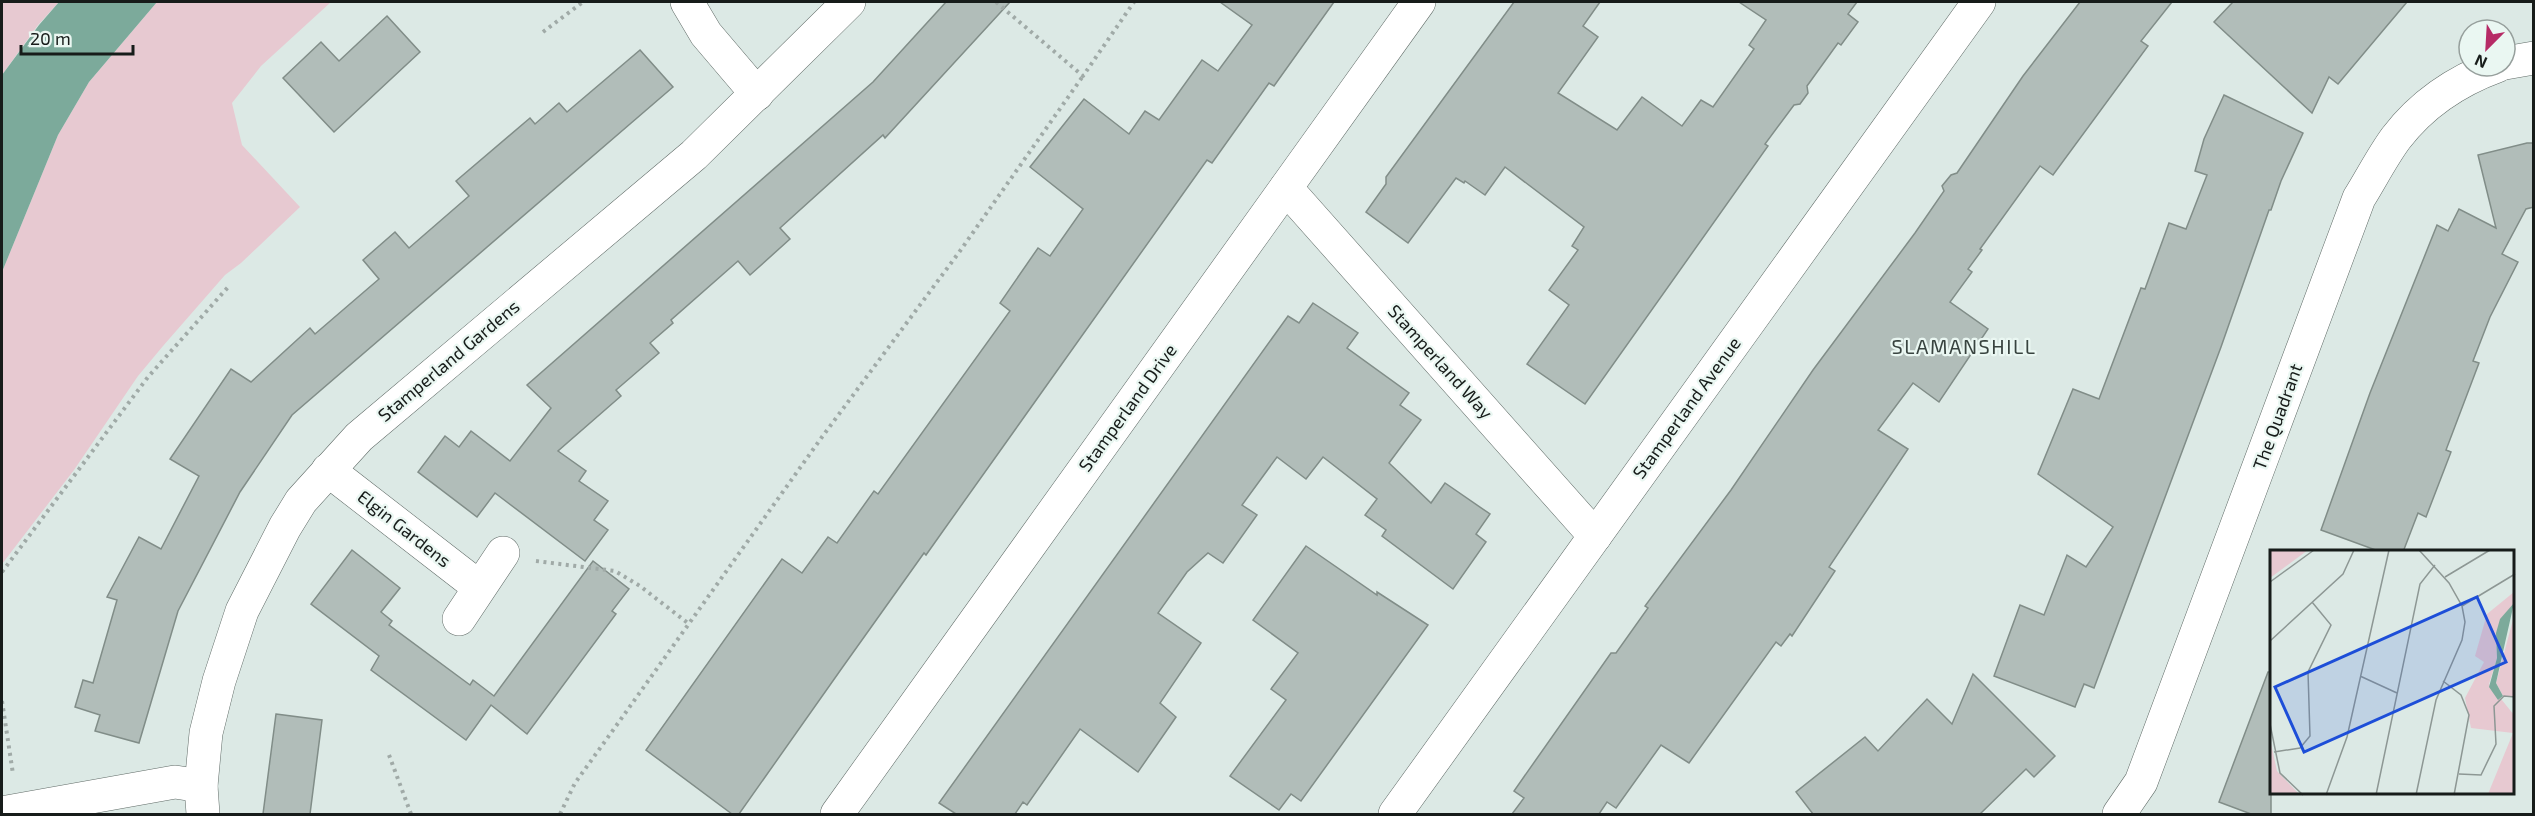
<svg xmlns="http://www.w3.org/2000/svg" width="2535" height="816" font-family="'Exo 2',sans-serif">
	<style>
		.green { fill: #e7c9d1 }
		.water { fill: #7caa9b }
		.building { fill: #b1bdb9; stroke: #818d88; stroke-width: 1.5 }
		.lines { fill: none; stroke-linecap: round; stroke-linejoin: round }
		.street-casing { stroke: #606b67; stroke-width: 34 }
		.path { stroke: #a0aaa7; stroke-width: 4; stroke-dasharray: 3 4.5; stroke-linecap: butt }
		.street { stroke: #fff; stroke-width: 33 }
		.labels { text-anchor: middle; stroke-width: 4.5; stroke-linejoin: round; paint-order: stroke }
		.street-label { font-size: 18px; fill: #171c1a; stroke: #eaf7f2 }
		.neighbourhood-label { font-size: 20px; letter-spacing: 1.5px; fill: #38433f; stroke: #eaf7f2 }
		.inset-road { fill: none; stroke: #8d9794; stroke-width: 1.5 }
		.view { fill: #1d4ed8; fill-opacity: 0.15; stroke: #1d4ed8; stroke-width: 3 }
		.inset-edge { fill: none; stroke: #171c1a; stroke-width: 3 }
	</style>
	<rect width="100%" height="100%" fill="#dce9e5"/>
	<!-- green -->
	<g class="green">
		<path d="M2 2H59L38 25 2 75Z"/>
		<path d="M157 2H331L261 66 232 103 242 145 300 207 241 263 225 275 163 346 138 376 74 470 2 564V272L58 135 89 82Z"/>
	</g>
	<!-- water -->
	<path class="water" d="M59 2H157L89 82 58 135 2 272V75L39 25Z"/>
	<!-- building -->
	<g class="building">
		<path d="M946 2H1010L885 138 883 135 780 228 790 239 750 275 738 261 671 320 673 323 650 343 659 353 616 390 621 396 558 451 586 471 579 481 608 501 594 520 608 530 585 561 495 493 477 517 418 472 445 436 459 447 471 431 510 461 551 408 527 385 873 82Z"/>
		<path d="M1220 2H1334L1274 86 1269 83 1212 163 1207 160 943 531 926 555 924 553 842 668 739 814H732L646 750 782 559 802 573 828 537 837 543 874 491 878 494 1010 311 1000 303 1038 248 1050 256 1083 209 1030 167 1084 99 1129 134 1145 111 1159 120 1202 60 1218 71 1252 25Z"/>
		<path d="M1514 2H1600L1583 26 1598 37 1558 93 1617 130 1642 97 1682 126 1701 100 1713 107 1754 49 1749 45 1766 20 1739 2H1857L1848 14 1858 22 1841 45 1838 43 1807 86 1808 93 1800 104 1794 105 1765 144 1768 146 1585 404 1527 364 1569 305 1549 290 1578 250 1572 246 1584 227 1505 167 1485 195 1465 181 1464 183 1456 178 1408 243 1366 212 1386 184V177Z"/>
		<path d="M2080 2H2172L2141 41 2148 46 2053 175 2040 166 1980 249 1982 250 1968 269 1972 272 1950 302 1988 329 1939 402 1913 383 1878 430 1908 449 1829 567 1835 571 1792 636 1790 634 1781 646 1776 642 1689 763 1661 745 1616 808 1607 802 1599 814H1512L1524 798 1514 791 1611 653H1616L1648 608 1645 606 1731 490 1813 370 1915 233 1944 191 1942 186 1951 175 1957 173 2023 76Z"/>
		<path d="M2233 2H2407L2338 84 2329 77 2312 113 2214 22Z"/>
		<path d="M387 16 420 52 334 132 283 78 321 42 339 61Z"/>
		<path d="M640 50 673 87 292 415 240 492 178 611 139 743 95 731 100 715 75 707 83 680 93 683 117 600 107 597 139 537 161 549 199 476 170 459 231 369 251 382 310 328 315 334 379 279 363 260 395 232 409 248 469 196 456 181 530 118 535 124 559 103 567 112Z"/>
		<path d="M2224 95 2303 133 2281 181 2271 210H2269L2221 347 2094 688 2084 684 2075 707 1994 676 2020 605 2044 615 2067 555 2086 567 2113 527 2038 474 2073 389 2099 399 2141 288 2145 289 2169 223 2186 229 2207 175 2195 171 2204 139Z"/>
		<path d="M2527 143H2534V207L2526 209 2502 254 2518 262 2490 317 2473 361 2479 363 2446 450 2451 452 2426 517 2418 513 2403 552H2381L2321 530 2370 393 2437 225 2448 231 2459 209 2496 228 2478 155Z"/>
		<path d="M1313 303 1358 333 1347 348 1409 393 1400 405 1421 420 1389 463 1431 503 1445 483 1490 514 1476 534 1486 542 1453 589 1382 536 1386 530 1365 515 1377 499 1323 457 1306 479 1277 457 1242 505 1257 515 1223 563 1208 553 1187 572 1158 613 1201 643 1160 703 1176 717 1138 772 1080 729 1027 805 1023 802 1015 814H956L939 803 1288 316 1299 323Z"/>
		<path d="M1306 546 1377 595V592L1428 625 1301 801 1291 794 1279 810 1230 776 1286 700 1271 689 1298 653 1253 620Z"/>
		<path d="M352 550 400 588 381 612 392 621 389 625 470 685 473 680 494 696 593 561 629 589 612 611 616 614 527 734 491 705 466 740 371 670 379 656 311 604Z"/>
		<path d="M2268 672H2271V814H2251L2219 802Z"/>
		<path d="M1973 674 2055 756 2034 777 2026 769 1980 814H1813L1796 792 1865 737 1878 751 1927 699 1952 724Z"/>
		<path d="M276 714 322 720 310 814H263Z"/>
	</g>
	<g class="lines">
		<!-- street casing -->
		<g class="street-casing">
			<g id="street">
				<path d="M687 2 706 34 757 94"/>
				<path d="M2505 63 2534 58"/>
				<path d="M1286 188 1595 536"/>
				<path d="M328 470 479 587"/>
				<path d="M459 619 503 553"/>
				<path d="M2 813 175 782 201 786"/>
				<path d="M203 814 201 786 206 733 219 681 242 611 285 527 301 501 359 437 694 155 849 2"/>
				<path d="M837 814 1419 2"/>
				<path d="M1395 814 1979 2"/>
				<path d="M2119 814 2141 782 2359 198C2371 179 2382 157 2396 138 2422 104 2456 81 2497 66"/>
			</g>
		</g>
		<!-- path -->
		<g class="path">
			<path d="M996 2 1083 76 1134 2"/>
			<path d="M543 32 583 2"/>
			<path d="M536 561 615 571 640 586 689 624"/>
			<path d="M2 572 148 377 229 286"/>
			<path d="M2 701 13 774"/>
			<path d="M389 755 411 814"/>
			<path d="M560 814 575 783 616 726 822 437 960 251 1083 76"/>
		</g>
		<!-- street -->
		<use href="#street" class="street"/>
	</g>
	<g class="labels">
		<!-- street labels -->
		<g class="street-label">
			<text transform="translate(449 361) rotate(-40)" y="6">Stamperland Gardens</text>
			<text transform="translate(1440 362) rotate(48)" y="6">Stamperland Way</text>
			<text transform="translate(1128 408) rotate(-54)" y="6">Stamperland Drive</text>
			<text transform="translate(1687 408) rotate(-54)" y="6">Stamperland Avenue</text>
			<text transform="translate(2278 417) rotate(-70)" y="6">The Quadrant</text>
			<text transform="translate(404 529) rotate(38)" y="6">Elgin Gardens</text>
		</g>
		<!-- neighbourhood labels -->
		<g class="neighbourhood-label">
			<text x="1964" y="354">SLAMANSHILL</text>
		</g>
	</g>
	<!-- overview -->
	<g transform="translate(2270 550)">
		<rect width="244" height="244" fill="#dce9e5"/>
		<path d="M0 0H38L0 28ZM244 42V53L226 83 227 108 219 134 244 165V244H218L243 183 201 178 195 148 214 112 205 106 217 64ZM244 66V146H233L226 133ZM0 189 7 221 29 244H0Z" fill="#e7c9d1"/>
		<path d="M244 53 226 133 233 146 228 150 219 137 227 108 226 83 230 69Z" fill="#7caa9b"/>
		<path class="inset-road" d="M175 27 220 0M0 32 44 0M192 56 245 24M0 91 73 24 84 0M90 126 127 143M173 131 191 145 199 165 184 245M0 174 10 223 33 245M4 202 30 198 40 186 38 122 61 75 42 52M189 224 211 225 226 194 224 156 234 146 245 147M56 245 77 187 119 0M106 245 150 34 165 15M146 245 166 150 192 90 195 72 192 56 179 33 149 0"/>
		<path class="view" d="M207 47 236 112 34 202 5 137Z"/>
		<rect width="244" height="244" class="inset-edge"/>
	</g>
	<!-- border -->
	<rect width="2535" height="816" fill="none" stroke="#171c1a" stroke-width="6"/>
	<!-- north arrow -->
	<g transform="translate(2487 48) rotate(204)"><circle r="28" fill="#eaf7f2" stroke="#969f9c" stroke-width="1.5"/>
	<path d="M0-4.5L10 22L0 15L-10 22Z" fill="#b62b66"/>
	<text y="-9" font-size="16" font-weight="bold" text-anchor="middle" fill="#171c1a">N</text>
	</g>
	<!-- scale -->
	<path d="M21 45v9h112v-9" fill="none" stroke="#171c1a" stroke-width="3"/>
	<text x="30" y="45" font-size="18" fill="#171c1a" stroke="#eaf7f2" stroke-width="4.5" paint-order="stroke">20 m</text>
</svg>
